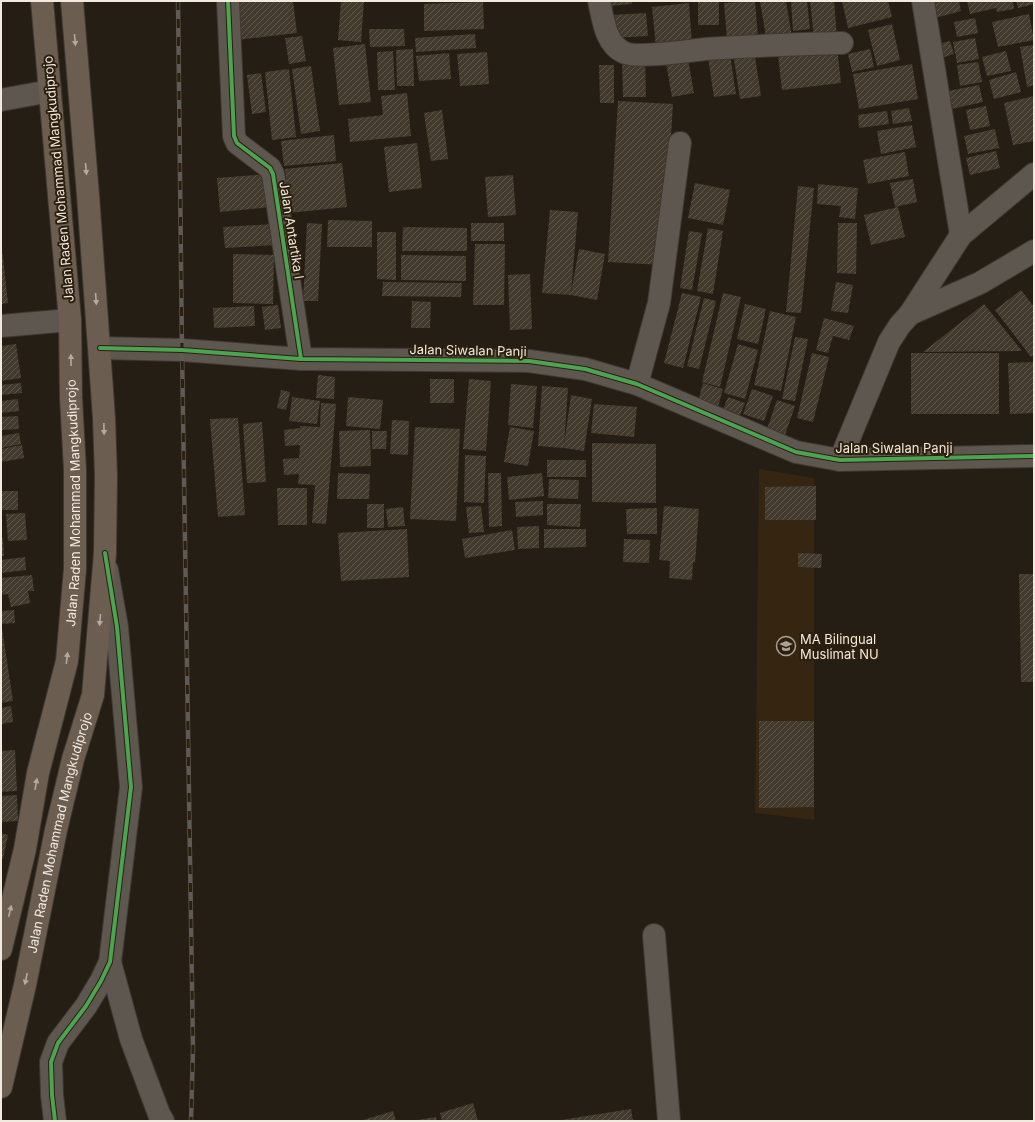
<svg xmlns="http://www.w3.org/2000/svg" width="1035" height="1122" font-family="Inter,sans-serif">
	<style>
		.built { fill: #352511 }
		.building { fill: url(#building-hatch) }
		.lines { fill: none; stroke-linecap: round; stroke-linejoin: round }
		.minor-casing { stroke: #3f3933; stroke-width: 24 }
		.highway-casing { stroke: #3f3933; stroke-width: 24 }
		.minor { stroke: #5d5750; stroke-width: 22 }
		.highway { stroke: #6b5d4f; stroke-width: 22 }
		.rail-casing { stroke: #605a54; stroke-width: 4.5 }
		.rail { stroke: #2c1f0e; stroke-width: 3; stroke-dasharray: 9; stroke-linecap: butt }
		.cycleway-casing { stroke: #2c1f0e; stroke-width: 6 }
		.cycleway { stroke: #4ca352; stroke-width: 4 }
		.oneway { fill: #b5aa9e }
		.labels { text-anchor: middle; stroke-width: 4; stroke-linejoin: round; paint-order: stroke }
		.street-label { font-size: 13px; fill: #f2e9df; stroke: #2c1f0e }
		.poi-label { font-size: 13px; fill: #f2e9df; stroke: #2c1f0e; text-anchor: start }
	</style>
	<defs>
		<pattern id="building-hatch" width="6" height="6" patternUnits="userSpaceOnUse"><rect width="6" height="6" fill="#423a2d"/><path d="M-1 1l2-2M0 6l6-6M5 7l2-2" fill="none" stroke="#5e564b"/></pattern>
	</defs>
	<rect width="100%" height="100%" fill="#251e15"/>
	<!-- built -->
	<path class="built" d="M759 469 814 478V820L755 813Z"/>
	<!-- building -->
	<g class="building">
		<path d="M231 1H293L297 33 236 40Z"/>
		<path d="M341 1H364L361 42 338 40Z"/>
		<path d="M609 1H632V4L609 6Z"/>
		<rect x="698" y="1" width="21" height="24"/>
		<path d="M755 1 758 37 727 40 724 3Z"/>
		<path d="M764 1H786L792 38 767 42 760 2Z"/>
		<path d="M791 1H807L810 29 793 31Z"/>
		<path d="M810 1H834L837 37 814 39Z"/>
		<path d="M842 1H888L892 17 848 28Z"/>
		<path d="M931 1H959L961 11 935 18Z"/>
		<path d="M967 1H1013L1014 9 997 12 996 8 970 14Z"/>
		<path d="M1016 1H1034V4L1018 8Z"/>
		<path d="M483 2 484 29 424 31V4Z"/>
		<path d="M689 3 692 45 656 48 652 7Z"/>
		<path d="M646 13 648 36 613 38 611 15Z"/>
		<path d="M1029 14 1034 40 998 47 992 22Z"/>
		<path d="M975 18 978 33 957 37 954 22Z"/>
		<path d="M892 24 900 60 877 66 868 30Z"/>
		<path d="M369 29H404L405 46 370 47Z"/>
		<path d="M475 34 476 48 416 52 415 38Z"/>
		<path d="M302 36 306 61 289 64 285 38Z"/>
		<path d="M975 38 979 59 957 63 953 42Z"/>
		<path d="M950 41 954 54 938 59 934 45Z"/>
		<path d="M365 44 371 102 339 105 333 48Z"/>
		<path d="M1034 45V85L1027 87 1020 47Z"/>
		<path d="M837 48 841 83 782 90 778 55Z"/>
		<path d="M413 49 414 86H397L396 50Z"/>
		<path d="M870 49 874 67 852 72 848 54Z"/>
		<path d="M754 50 761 96 740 99 733 53Z"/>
		<path d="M393 51 395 90H378L377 52Z"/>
		<path d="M1006 51 1011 71 987 76 982 57Z"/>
		<path d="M487 52 489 84 460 86 457 54Z"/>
		<path d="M449 53 451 79 419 81 416 56Z"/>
		<path d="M687 53 694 93 672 97 665 57Z"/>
		<path d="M730 55 736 94 714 97 708 58Z"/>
		<path d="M645 59 646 97H623L622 60Z"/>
		<path d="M978 62 982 82 960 86 957 65Z"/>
		<path d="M912 64 918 99 859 109 853 74Z"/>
		<path d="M599 65H614V103H600Z"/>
		<path d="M311 66 320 131 301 134 292 69Z"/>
		<path d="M289 69 296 137 272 140 265 72Z"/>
		<path d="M1016 72 1021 92 994 99 989 80Z"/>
		<path d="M261 73 266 112 252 114 247 75Z"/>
		<path d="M979 85 983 102 951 109 948 91Z"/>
		<path d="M407 93 411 136 350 142 348 119 383 115 381 96Z"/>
		<path d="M1034 96V141L1013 145 1004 103Z"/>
		<path d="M618 101 673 104 663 265 608 262Z"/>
		<path d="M986 106 990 126 970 130 966 110Z"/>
		<path d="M909 108 912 121 893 124 891 111Z"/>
		<path d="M442 110 448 159 431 161 424 113Z"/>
		<path d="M887 111 889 124 859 128 858 115Z"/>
		<path d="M912 125 916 147 881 154 877 131Z"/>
		<path d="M995 129 999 148 968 154 964 136Z"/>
		<path d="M334 135 336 161 284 166 281 141Z"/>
		<path d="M417 143 422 188 389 192 384 147Z"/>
		<path d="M996 151 1000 168 970 175 966 158Z"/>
		<path d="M905 152 909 176 868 184 863 160Z"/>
		<path d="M342 163 347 207 289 213 285 169Z"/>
		<path d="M269 174 272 207 220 212 217 178Z"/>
		<path d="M513 175 516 215 488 217 485 177Z"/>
		<path d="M913 179 917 202 895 207 890 183Z"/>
		<path d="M695 183 730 190 723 225 688 218Z"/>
		<path d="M818 184 858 188 855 219 839 217 841 206 817 204Z"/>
		<path d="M798 186 814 188 801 313 786 312Z"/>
		<path d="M898 207 905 237 871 245 864 215Z"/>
		<path d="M550 210 578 212 571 293 579 249 605 254 597 300 571 295 542 293Z"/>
		<path d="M328 220 372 221V247H327Z"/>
		<path d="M307 223 322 224 318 301H303Z"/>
		<rect x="471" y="223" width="33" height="18"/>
		<path d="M838 223H857L856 274 837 273Z"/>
		<path d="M273 224 275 245 225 248 223 227Z"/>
		<path d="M403 227 467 228V251H402Z"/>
		<path d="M708 228 723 231 713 294 697 291Z"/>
		<path d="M689 231 702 233 692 290 680 288Z"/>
		<path d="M377 232H396V280L377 279Z"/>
		<path d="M475 244H505L504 305H473Z"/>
		<path d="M1 249H2L8 303 1 304Z"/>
		<path d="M233 254 274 255 273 304 233 303Z"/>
		<path d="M401 255 466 256V281L401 280Z"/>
		<path d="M530 274 532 329 510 330 508 275Z"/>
		<path d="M383 282 462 283 461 297 382 296Z"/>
		<path d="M836 282 853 285 848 313 831 311Z"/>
		<path d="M1021 290 1034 307V355L1031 357 995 310Z"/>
		<path d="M682 293 701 297 683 368 664 363Z"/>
		<path d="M723 293 741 297 720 387 702 382Z"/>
		<path d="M704 298 716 301 699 369 687 366Z"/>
		<path d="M412 301 431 302 430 328H411Z"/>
		<path d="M745 304 766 309 758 344 737 339Z"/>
		<path d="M984 304 1022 351 923 352Z"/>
		<path d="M278 305 281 328 265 330 262 307Z"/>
		<path d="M254 306 255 326 214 328 213 308Z"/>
		<path d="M770 311 796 317 781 391 754 385Z"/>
		<path d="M824 318 854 326 849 340 833 336 828 353 816 350Z"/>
		<path d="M795 337 808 339 795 401 782 399Z"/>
		<path d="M16 344 21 378 1 381V346Z"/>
		<path d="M738 344 758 350 745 399 724 393Z"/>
		<path d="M812 353 829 357 813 422 797 418Z"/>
		<rect x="911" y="353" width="88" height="61"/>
		<path d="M1034 362V413L1010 414 1008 363Z"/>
		<path d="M318 375 335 377 334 399 316 398Z"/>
		<rect x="430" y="379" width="24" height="24"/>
		<path d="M469 379 491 381 486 451 463 449Z"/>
		<path d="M21 383 22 393 1 395V385Z"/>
		<path d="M703 383 723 389 718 407 698 401Z"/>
		<path d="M511 384 537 386 533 428 508 425Z"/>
		<path d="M542 386 568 388 564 445 571 395 592 399 584 451 564 448 538 446Z"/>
		<path d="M752 389 773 396 764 421 743 414Z"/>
		<path d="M281 390 290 392 286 410 277 408Z"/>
		<path d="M292 397 320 401 317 424 289 421Z"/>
		<path d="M348 397 383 400 380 429 346 426Z"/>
		<path d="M728 397 745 403 740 415 723 409Z"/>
		<path d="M18 399 19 411 1 413V401Z"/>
		<path d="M777 400 795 406 785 435 767 429Z"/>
		<path d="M321 403 336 404 326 524 312 523 315 485 298 484 299 474 284 475 283 459 299 458 300 445 285 446 284 430 300 428V426L320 427Z"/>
		<path d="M594 404 637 407 634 437 591 433Z"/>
		<path d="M18 416 19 429 1 430V417Z"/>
		<path d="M238 418 245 515 218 517 210 419Z"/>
		<path d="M392 420 409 421 408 455 390 454Z"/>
		<path d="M262 422 266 482 247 483 243 424Z"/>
		<path d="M415 427 460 429 456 521 410 519Z"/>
		<path d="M510 427 534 431 528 466 504 462Z"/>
		<path d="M370 430 371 466 340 467 339 431Z"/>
		<path d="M372 431H387L386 449H372Z"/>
		<path d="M19 433 21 444 1 448V436Z"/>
		<path d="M592 443 656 444V503L592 502Z"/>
		<path d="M22 445 24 458 1 462V449Z"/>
		<path d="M465 455 486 456 484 503 464 502Z"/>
		<rect x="547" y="460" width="39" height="17"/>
		<path d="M338 473 370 474 369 499H337Z"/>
		<path d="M488 473H501L502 526 489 527Z"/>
		<path d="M542 473 544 496 509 500 507 477Z"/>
		<path d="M549 479 579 480 578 499 548 498Z"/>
		<path d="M816 486V520H765V487Z"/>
		<path d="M277 488H307V525H278Z"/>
		<rect x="1" y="491" width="17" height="19"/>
		<path d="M543 501V515L516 517 515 502Z"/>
		<rect x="367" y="504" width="17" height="24"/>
		<path d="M547 504H581L580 527 547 525Z"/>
		<path d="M481 506 484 532 469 533 466 507Z"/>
		<path d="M664 506 699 509 695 563 693 562 692 580 669 578 670 561 659 560Z"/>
		<path d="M403 507 405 526 388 527 386 509Z"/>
		<path d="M657 508V534H627L626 509Z"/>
		<path d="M25 513 27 540 8 541 6 514Z"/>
		<path d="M539 526V548L518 549 517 527Z"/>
		<path d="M407 529 409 577 341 581 338 533Z"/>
		<path d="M544 529H586V547L544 548Z"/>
		<path d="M512 530 515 550 465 558 462 539Z"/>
		<path d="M1 538H3L4 556H1Z"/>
		<path d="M624 539 650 540 649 563 623 562Z"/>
		<path d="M798 553 822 554 821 568 798 567Z"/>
		<path d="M25 557 26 570 1 573V560Z"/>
		<path d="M1019 574H1034V682H1021Z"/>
		<path d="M32 575 34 591H28L30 603 11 607 8 594 1 595V578Z"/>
		<path d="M14 610 15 623 1 624V611Z"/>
		<path d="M1 628H2L13 701 1 703Z"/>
		<path d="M11 706 13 722 1 724V708Z"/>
		<path d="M759 721H814V807L759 808Z"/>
		<path d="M15 750 17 791 1 792V751Z"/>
		<path d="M17 795 18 821 1 822V796Z"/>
		<path d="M1 833 8 835 3 859H1Z"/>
		<path d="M473 1103 478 1121H442L440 1113Z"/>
		<path d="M631 1109 633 1121H561V1120Z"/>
		<path d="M393 1111 396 1121H360Z"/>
		<path d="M436 1117 437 1121H417V1120Z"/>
	</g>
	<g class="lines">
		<!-- minor casing -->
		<g class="minor-casing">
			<g id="minor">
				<path d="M228 1 234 136 237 143 270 168 273 174 301 359"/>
				<path d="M599 1C603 18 605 43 623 52 635 59 688 51 705 49 750 46 796 44 842 43"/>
				<path d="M923 1 961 235"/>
				<path d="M1 100 50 91"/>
				<path d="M1034 174 961 235 910 314 980 283 1034 251"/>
				<path d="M1 326 70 320"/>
				<path d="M100 348 182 350 301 359 529 361 585 369 637 384 796 452 840 460 1034 456"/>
				<path d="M637 384 659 303 680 143"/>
				<path d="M840 460 889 342 900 325 910 314"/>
				<path d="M654 935 669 1121"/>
				<path d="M110 962 131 1039 159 1114 163 1121"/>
				<path d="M55 1121 52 1095 51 1062 58 1043 86 1006 101 981 110 962 131 787 117 627 107 570"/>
			</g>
		</g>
		<!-- highway casing -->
		<g class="highway-casing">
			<g id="highway">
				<path id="s1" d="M1 949 25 849 38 773 67 661 75 569V470L71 398 70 320 42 1"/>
				<path id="s2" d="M1 1087 25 985 56 830 73 759 93 695 105 553 106 476 104 418 88 195 72 1"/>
			</g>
		</g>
		<!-- minor -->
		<use href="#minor" class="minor"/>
		<!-- highway -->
		<use href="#highway" class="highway"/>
		<!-- rail casing -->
		<g class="rail-casing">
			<path id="rail" d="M178 1 182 350 193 1048 191 1121"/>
		</g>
		<!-- rail -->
		<use href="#rail" class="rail"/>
		<!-- cycleway casing -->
		<g class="cycleway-casing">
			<g id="cycleway">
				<path d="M228 1 234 136 237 143 270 168 273 174 301 359"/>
				<path d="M100 348 182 350 301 359 529 361 585 369 637 384 796 452 840 460 1034 456"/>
				<path d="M55 1121 52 1095 51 1062 58 1043 86 1006 101 981 110 962 131 787 117 627 105 553"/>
			</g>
		</g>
		<!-- cycleway -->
		<use href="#cycleway" class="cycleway"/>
	</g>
	<!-- one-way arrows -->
	<defs><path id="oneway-solid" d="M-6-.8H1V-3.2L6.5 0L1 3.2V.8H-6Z"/></defs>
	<g class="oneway">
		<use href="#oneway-solid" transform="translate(75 40) rotate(85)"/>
		<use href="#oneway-solid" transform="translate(86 169) rotate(85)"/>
		<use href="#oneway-solid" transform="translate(96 299) rotate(86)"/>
		<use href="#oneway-solid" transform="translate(71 360) rotate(-91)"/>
		<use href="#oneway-solid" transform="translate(104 429) rotate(89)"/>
		<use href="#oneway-solid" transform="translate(100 620) rotate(95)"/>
		<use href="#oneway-solid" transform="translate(67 658) rotate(-83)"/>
		<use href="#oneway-solid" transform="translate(36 784) rotate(-80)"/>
		<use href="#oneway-solid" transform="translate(10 911) rotate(-77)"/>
		<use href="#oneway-solid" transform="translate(26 979) rotate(102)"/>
	</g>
	<!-- icons -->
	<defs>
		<g id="school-ring" transform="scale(1)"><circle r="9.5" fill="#2c1f0e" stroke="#aaa298" stroke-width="1.5"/><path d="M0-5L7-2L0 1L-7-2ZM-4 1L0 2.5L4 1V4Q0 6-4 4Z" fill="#aaa298"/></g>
	</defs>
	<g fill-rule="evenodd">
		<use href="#school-ring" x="786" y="646"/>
	</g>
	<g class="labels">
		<!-- street labels -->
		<g class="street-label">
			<text transform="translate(58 179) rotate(-95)" y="5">Jalan Raden Mohammad Mangkudiprojo</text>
			<text transform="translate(292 230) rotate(81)" y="5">Jalan Antartika I</text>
			<text transform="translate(468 350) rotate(1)" y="5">Jalan Siwalan Panji</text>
			<text x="894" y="453">Jalan Siwalan Panji</text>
			<text dy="5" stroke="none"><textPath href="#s1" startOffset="454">Jalan Raden Mohammad Mangkudiprojo</textPath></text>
			<text dy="5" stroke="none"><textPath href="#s2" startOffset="261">Jalan Raden Mohammad Mangkudiprojo</textPath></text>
		</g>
		<!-- poi labels -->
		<g class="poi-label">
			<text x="800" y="644">MA Bilingual<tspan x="800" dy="15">Muslimat NU</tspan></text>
		</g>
	</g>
	<!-- border -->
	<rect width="1035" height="1122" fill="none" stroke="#f2e9df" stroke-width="4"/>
</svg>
